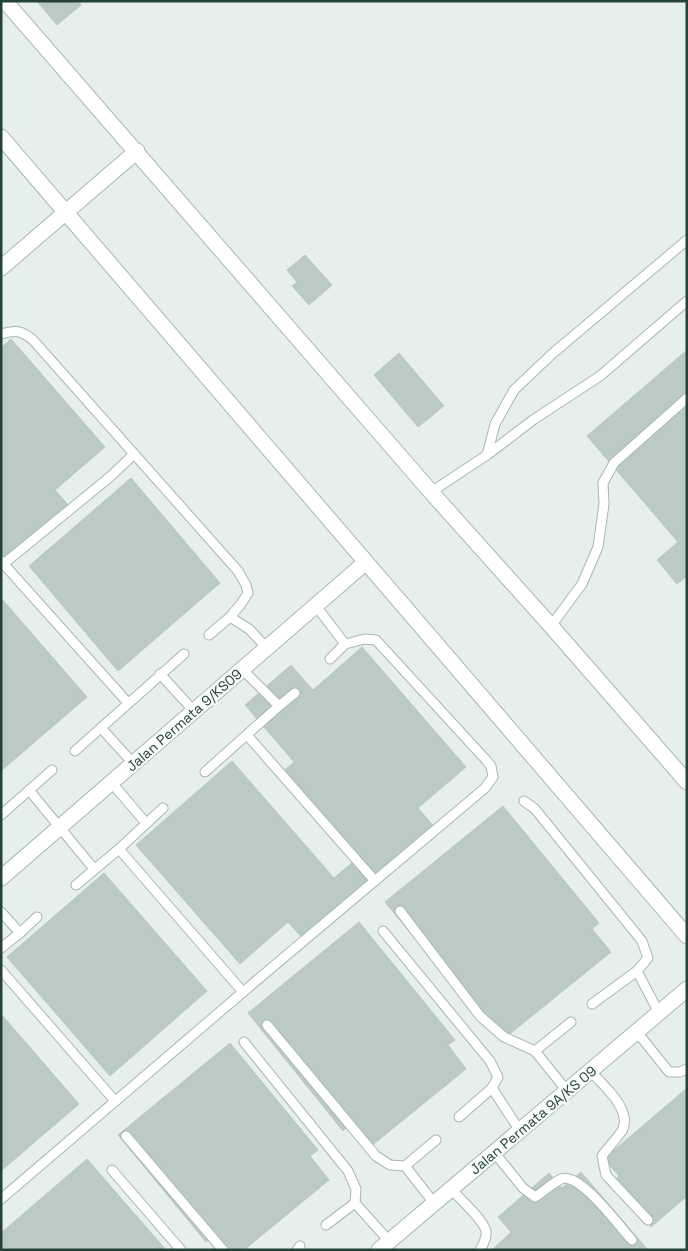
<svg xmlns="http://www.w3.org/2000/svg" width="688" height="1251" font-family="'Space Grotesk',sans-serif">
	<style>
		.building { fill: #bbcac4; stroke: #b8c9c2 }
		.lines { fill: none; stroke-linecap: round; stroke-linejoin: round }
		.service-casing { stroke: #a8b8b2; stroke-width: 11 }
		.minor-casing { stroke: #a8b8b2; stroke-width: 17 }
		.service { stroke: #fff; stroke-width: 9 }
		.minor { stroke: #fff; stroke-width: 15 }
		.labels { text-anchor: middle; stroke-width: 4.5; stroke-linejoin: round; paint-order: stroke }
		.street-label { font-size: 14px; fill: #24423a; stroke: #f7fbf9 }
	</style>
	<rect width="100%" height="100%" fill="#e6efeb"/>
	<!-- building -->
	<g class="building">
		<path d="M37 1H78L81 5 57 25Z"/>
		<path d="M305 255 332 285 309 305 292 286 297 282 287 270Z"/>
		<path d="M11 339 105 447 55 490 69 506 1 565V348Z"/>
		<path d="M687 350V576L677 584 657 560 678 542 587 436Z"/>
		<path d="M399 353 444 406 418 427 374 375Z"/>
		<path d="M131 478 220 583 118 671 29 566Z"/>
		<path d="M1 598 87 697 1 771Z"/>
		<path d="M362 647 466 767 418 808 435 828 371 883 278 776 294 762 245 705 291 665 313 690Z"/>
		<path d="M232 761 334 878 352 863 371 884 305 941 288 922 240 964 136 845Z"/>
		<path d="M503 806 599 923 592 929 611 952 506 1037 488 1014 481 1019 385 902Z"/>
		<path d="M104 873 207 991 110 1076 7 957Z"/>
		<path d="M359 922 455 1040 448 1045 466 1069 370 1147 350 1124 343 1131 248 1013Z"/>
		<path d="M1 1014 79 1104 1 1171Z"/>
		<path d="M230 1043 318 1150 310 1156 329 1180 244 1250H224L213 1236 206 1242 118 1135Z"/>
		<path d="M687 1088V1196L651 1227 612 1182 619 1176 604 1159Z"/>
		<path d="M87 1159 166 1250H1V1233Z"/>
		<path d="M581 1172 648 1250H492L511 1232 498 1217 549 1173 562 1188Z"/>
	</g>
	<g class="lines">
		<!-- service casing -->
		<g class="service-casing">
			<g id="service">
				<path d="M1 334C16 330 21 330 33 340L238 571 246 585 248 593 241 604 230 617"/>
				<path d="M487 455 495 424 514 390 552 354 687 240"/>
				<path d="M431 492 487 455 533 420 600 376 687 301"/>
				<path d="M1 561 128 703"/>
				<path d="M1 566 111 476 134 454"/>
				<path d="M316 606 345 644 330 659"/>
				<path d="M551 626 582 584 598 547 604 504 603 483 614 463 687 398"/>
				<path d="M209 635 230 617 249 629 267 648"/>
				<path d="M160 674 194 711"/>
				<path d="M279 706 295 693"/>
				<path d="M101 728 133 763"/>
				<path d="M247 735 375 881"/>
				<path d="M75 751 184 654"/>
				<path d="M205 772 279 706 242 669"/>
				<path d="M111 782 146 823"/>
				<path d="M29 790 94 869"/>
				<path d="M524 801 535 809 642 941 648 958 637 971 659 1013"/>
				<path d="M163 808 119 849 243 992"/>
				<path d="M1 815 52 770"/>
				<path d="M76 885 119 849"/>
				<path d="M400 911 480 1016 504 1037 535 1051 567 1091"/>
				<path d="M1 912 20 933 1 948"/>
				<path d="M383 931 490 1061 498 1077 492 1088"/>
				<path d="M20 933 37 917"/>
				<path d="M1 970 115 1101"/>
				<path d="M592 1004 637 971"/>
				<path d="M267 1025 376 1156 390 1165 405 1166 434 1203"/>
				<path d="M637 1032 669 1072H680L687 1069"/>
				<path d="M244 1042 348 1171 356 1189 355 1203"/>
				<path d="M535 1051 571 1022"/>
				<path d="M590 1071C603 1085 631 1108 623 1129 620 1135 607 1149 602 1156L606 1175 648 1220"/>
				<path d="M459 1117 492 1088 520 1131"/>
				<path d="M126 1136 223 1250"/>
				<path d="M494 1152 523 1188 535 1197C543 1192 554 1182 561 1179 579 1171 619 1226 632 1240"/>
				<path d="M405 1166 436 1140"/>
				<path d="M112 1170 181 1250"/>
				<path d="M451 1189C460 1199 483 1219 486 1231 487 1238 483 1245 480 1250"/>
				<path d="M1 1199 243 992 485 788 493 777 491 766 486 760 376 640 365 639 345 644"/>
				<path d="M326 1225 355 1203 389 1241"/>
				<path d="M297 1250 300 1246"/>
			</g>
		</g>
		<!-- minor casing -->
		<g class="minor-casing">
			<g id="minor">
				<path d="M5 1 431 492 551 626 687 782"/>
				<path d="M1 137 687 936"/>
				<path d="M1 268 137 151"/>
				<path d="M1 878 366 562"/>
				<path d="M379 1250 687 989"/>
			</g>
		</g>
		<!-- service -->
		<use href="#service" class="service"/>
		<!-- minor -->
		<use href="#minor" class="minor"/>
	</g>
	<g class="labels">
		<!-- street labels -->
		<g class="street-label">
			<text transform="translate(184 720) rotate(-41)" y="5">Jalan Permata 9/KS09</text>
			<text transform="translate(533 1120) rotate(-40)" y="5">Jalan Permata 9A/KS 09</text>
		</g>
	</g>
	<!-- border -->
	<rect width="688" height="1251" fill="none" stroke="#24423a" stroke-width="5"/>
</svg>
